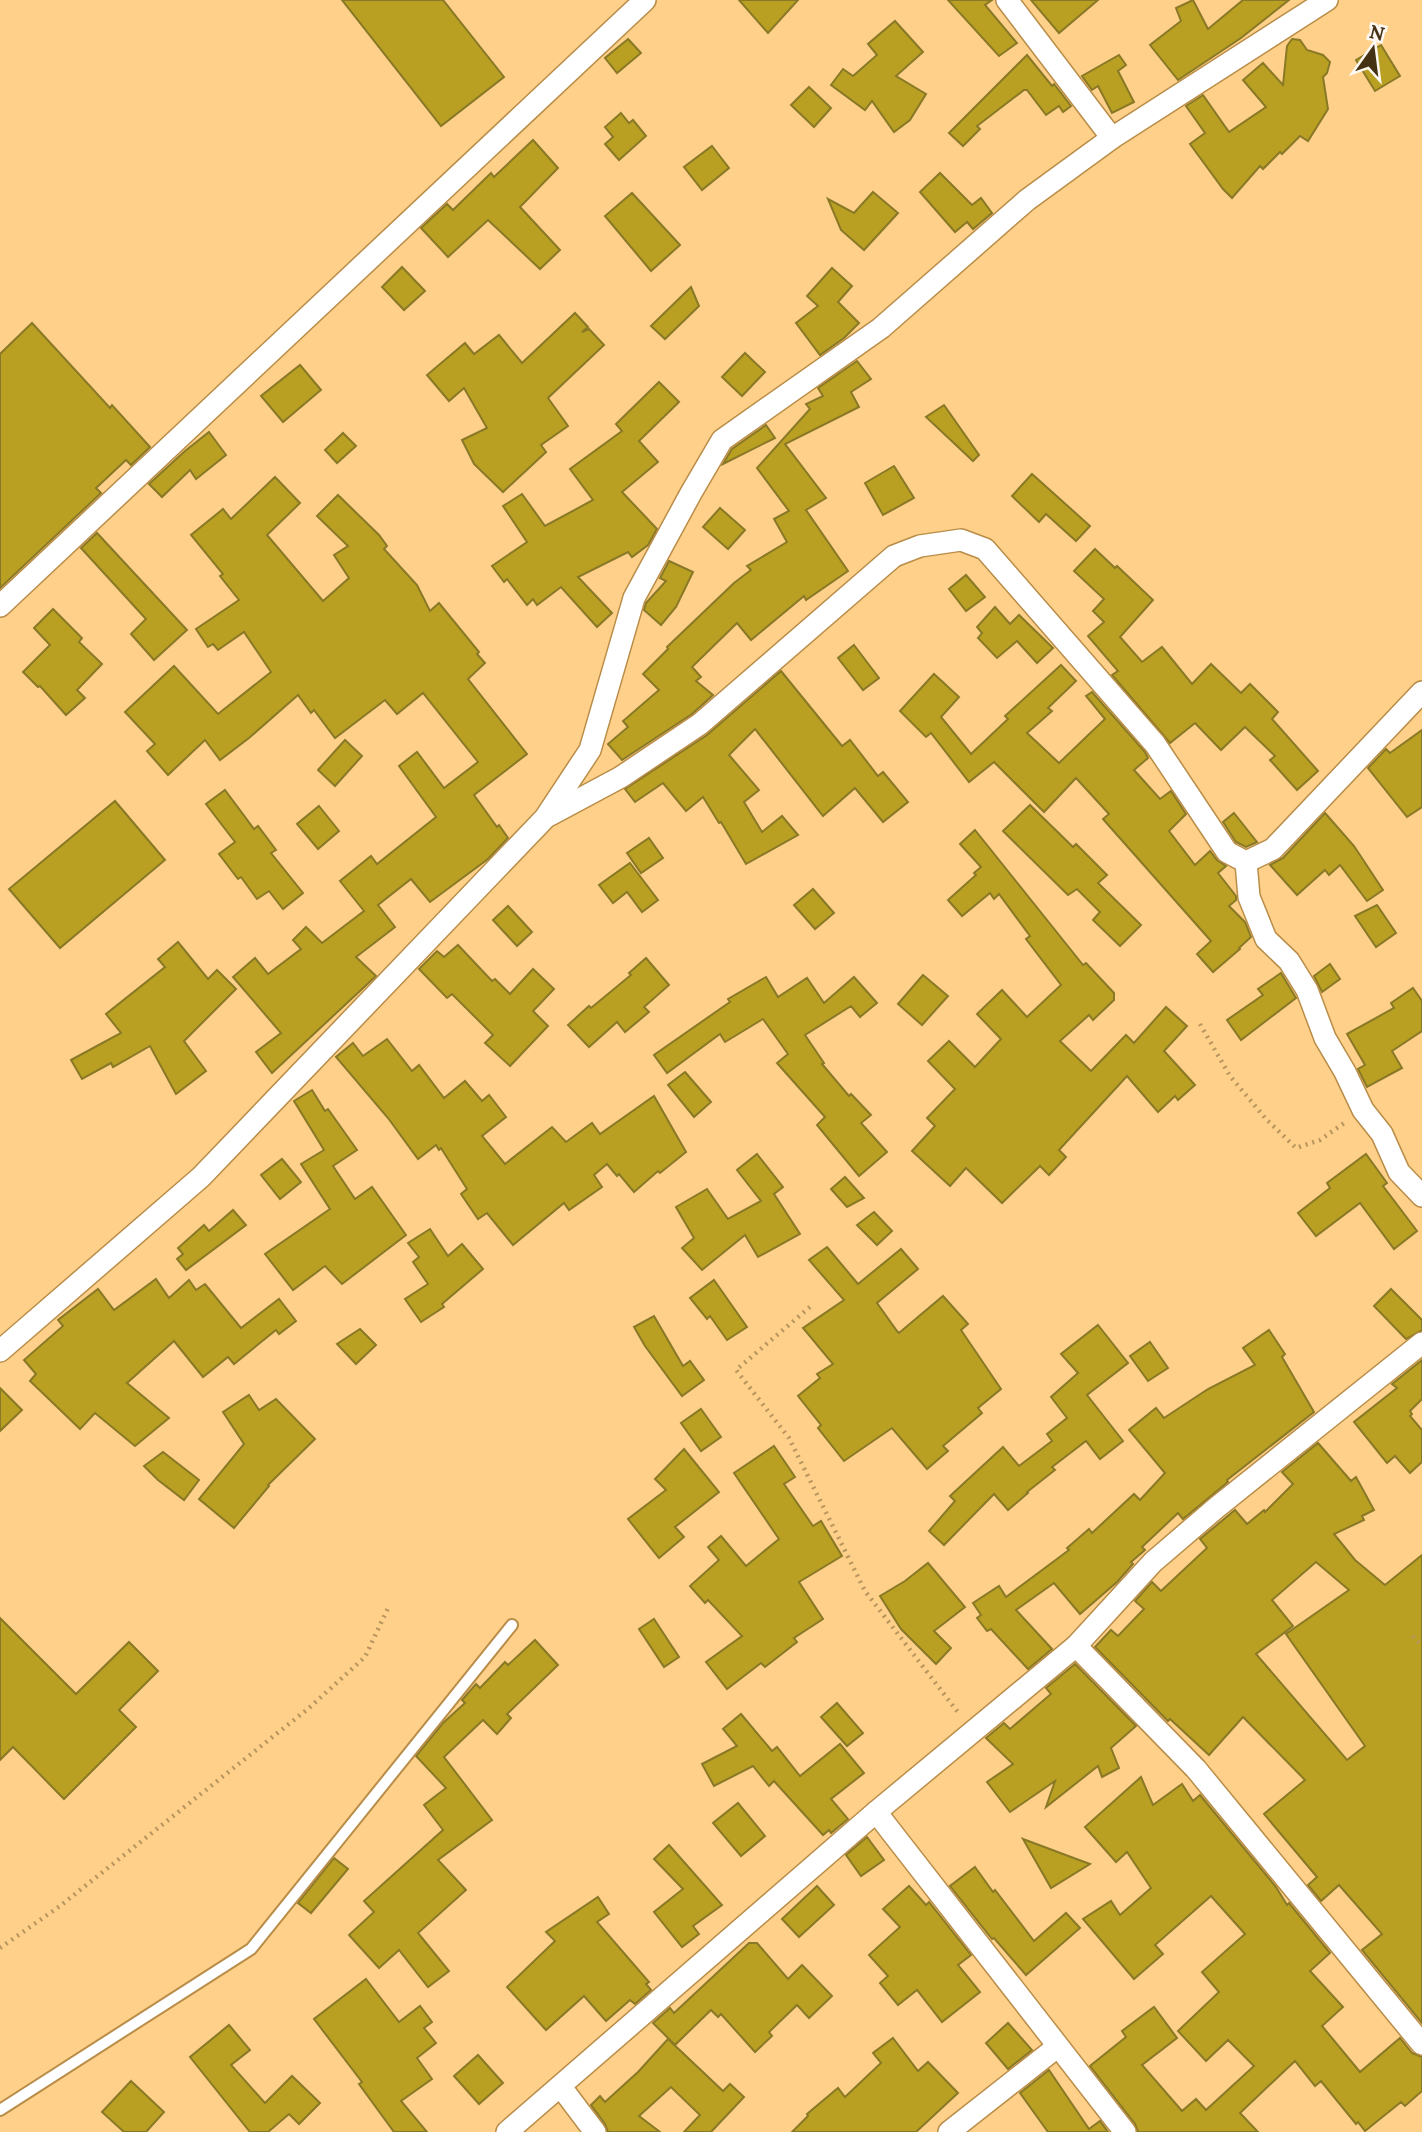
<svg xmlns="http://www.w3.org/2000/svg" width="1422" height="2132" font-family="Lora,serif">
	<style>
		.building { fill: #b9a022; stroke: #897826; stroke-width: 2; fill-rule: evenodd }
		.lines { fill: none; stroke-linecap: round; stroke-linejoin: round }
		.service-casing { stroke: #b98d48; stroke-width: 14 }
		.minor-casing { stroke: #b98d48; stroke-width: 24 }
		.path { stroke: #b9955e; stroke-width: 4.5; stroke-dasharray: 2 5; stroke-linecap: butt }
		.service { stroke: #fff; stroke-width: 10 }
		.minor { stroke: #fff; stroke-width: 21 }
	</style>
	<rect width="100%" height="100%" fill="#fed08a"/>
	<!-- building -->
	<g class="building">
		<path d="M342 0H443L504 77 441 126Z"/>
		<path d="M739 0H798L768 33Z"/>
		<path d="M948 0H992L985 5 1017 43 999 56Z"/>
		<path d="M1031 0H1098L1059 33Z"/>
		<path d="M1193 0 1208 29 1243 0H1289L1241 38 1178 80 1150 45 1181 21 1176 8Z"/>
		<path d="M895 21 923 52 896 76 926 94 910 120 894 132 872 101 865 110 831 85 843 69 853 76 877 55 868 44Z"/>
		<path d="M628 39 641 53 617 73 605 58Z"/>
		<path d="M1292 39 1300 40 1307 50 1323 55 1330 62 1327 73 1323 77 1328 109 1308 141 1300 136 1282 154 1280 152 1263 169 1260 166 1232 198 1223 189 1190 144 1205 133 1186 106 1203 95 1229 132 1266 107 1243 80 1263 63 1283 85 1287 46Z"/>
		<path d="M1381 45 1400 76 1375 91 1356 60Z"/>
		<path d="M1027 55 1052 86 1054 84 1071 106 1063 112 1059 106 1046 115 1027 90H1024L977 126 980 129 963 146 949 133Z"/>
		<path d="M1119 55 1126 65 1118 71 1134 102 1112 113 1098 86 1092 90 1082 76Z"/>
		<path d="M809 87 831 108 814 127 791 105Z"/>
		<path d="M621 113 629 123 633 120 646 136 619 160 605 144 613 137 605 127Z"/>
		<path d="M533 140 558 168 520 207 560 250 540 269 488 220 448 257 421 228 447 204 453 210 491 173 494 177Z"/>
		<path d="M712 146 729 168 702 190 684 167Z"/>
		<path d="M940 173 972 205 981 198 992 213 973 229 967 222 955 232 920 192Z"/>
		<path d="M873 192 898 213 864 250 841 230 828 199 854 213Z"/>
		<path d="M632 193 680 245 651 271 605 216Z"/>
		<path d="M402 267 425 291 404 310 382 287Z"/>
		<path d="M832 268 852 286 838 302 859 323 844 338 820 355 796 323 818 306 807 296Z"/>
		<path d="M691 287 699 306 665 339 651 326Z"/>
		<path d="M575 313 588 327 582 332 589 329 604 345 548 398 568 426 541 445 546 452 503 492 474 464 462 440 487 428 464 388 449 401 427 375 465 343 474 354 499 335 522 363Z"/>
		<path d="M32 323 110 408 112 405 150 447 131 465 126 460 96 488 101 493 0 588V354Z"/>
		<path d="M745 353 765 372 742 396 722 377Z"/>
		<path d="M857 361 871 379 851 392 859 407 785 444 826 498 806 510 848 571 806 600 804 596 751 640 737 623 692 667 701 677 696 681 713 695 692 714 622 760 608 744 628 727 623 721 659 690 643 674 668 649 667 647 734 583 751 570 747 566 787 542 774 519 789 511 757 468 810 409 806 404 823 396 818 388Z"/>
		<path d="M300 365 321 390 283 422 261 396Z"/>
		<path d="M659 382 679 402 639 441 658 462 622 492 657 529 648 545 632 557 628 552 578 577 612 613 597 627 561 587 537 605 533 599 527 605 507 579 504 582 492 566 527 542 503 506 522 494 545 526 593 500 570 469 622 431 616 424Z"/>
		<path d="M944 405 979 455 973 461 926 417Z"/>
		<path d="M766 425 775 438 723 464 732 449Z"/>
		<path d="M209 432 226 455 196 479 190 470 162 497 149 484 185 451Z"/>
		<path d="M343 433 356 446 337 463 325 450Z"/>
		<path d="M894 466 914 498 883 515 865 483Z"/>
		<path d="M1032 474 1090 526 1076 541 1046 514 1039 522 1012 496Z"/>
		<path d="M275 477 300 503 267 535 323 601 349 578 334 555 348 546 317 516 338 495 379 535 387 546 384 549 417 585 430 611 439 603 479 652 477 654 485 663 468 679 527 754 474 795 497 827 499 825 508 838 488 859 430 902 411 879 378 905 395 927 356 957 376 976 272 1073 256 1052 281 1033 233 977 255 958 268 974 301 949 293 940 306 927 322 943 364 911 340 881 371 856 377 864 436 817 399 766 417 752 444 788 478 762 423 693 397 714 385 700 335 738 314 710 311 713 298 695 249 738 220 760 205 740 168 775 147 751 155 744 125 712 174 666 218 714 271 672 244 632 218 650 213 644 208 647 196 629 239 600 220 576 223 574 191 535 223 509 231 519Z"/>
		<path d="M720 508 745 530 728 549 703 527Z"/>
		<path d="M97 533 187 630 154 660 131 634 146 619 81 548Z"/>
		<path d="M1095 549 1115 568 1117 566 1153 600 1120 637 1142 662 1162 647 1192 684 1211 664 1241 693 1250 684 1278 712 1272 719 1318 771 1297 790 1270 760 1275 756 1245 727 1221 750 1195 723 1170 743 1112 675 1118 671 1088 636 1104 622 1093 611 1104 599 1074 571Z"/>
		<path d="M669 561 693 572 676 607 661 625 644 610 646 603 666 581 660 578Z"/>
		<path d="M966 575 985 597 966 611 949 589Z"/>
		<path d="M995 607 1010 624 1019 615 1053 648 1037 663 1017 641 997 658 978 638 982 633 977 627Z"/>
		<path d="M53 609 82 638 79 642 102 664 77 690 85 698 66 715 40 686 38 687 23 672 50 645 34 628Z"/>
		<path d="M854 645 879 678 863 690 838 658Z"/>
		<path d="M1061 665 1076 681 1048 708 1052 711 1027 733 1059 763 1105 719 1086 696 1092 692 1145 752 1148 758 1134 770 1160 799 1171 791 1186 814 1169 831 1195 865 1210 851 1217 860 1226 866 1218 873 1236 896V900L1229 906 1245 922 1251 937 1239 948 1240 949 1213 972 1197 954 1211 941 1103 819 1109 814 1076 778 1044 812 994 762 969 782 931 733 926 737 900 711 934 674 959 697 941 717 971 754 1008 719 1005 716Z"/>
		<path d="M781 671 842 746 850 740 878 776 883 772 908 802 883 822 855 788 823 816 755 729 729 755 759 790 744 802 762 832 782 816 798 835 746 864 721 822 719 823 703 797 686 811 663 783 635 802 625 789 707 735Z"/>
		<path d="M1422 730V807L1407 817 1368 768 1386 749 1390 753Z"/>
		<path d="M345 740 362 756 335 786 318 770Z"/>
		<path d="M225 790 254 829 258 826 276 850 271 853 303 893 283 909 269 891 257 899 241 877 238 879 219 854 235 842 206 804Z"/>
		<path d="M115 801 165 860 60 948 9 889Z"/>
		<path d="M1030 805 1073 847 1076 844 1107 875 1098 883 1141 925 1120 946 1093 920 1100 912 1077 889 1068 895 1003 831Z"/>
		<path d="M319 806 339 831 318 849 297 824Z"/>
		<path d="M1234 813 1257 842 1246 847 1236 842 1223 822Z"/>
		<path d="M1325 813 1354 846 1383 890 1367 901 1340 865 1329 875 1325 870 1297 895 1270 865 1283 858Z"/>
		<path d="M975 830 1083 965 1086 963 1114 993V1000L1093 1020 1089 1015 1060 1041 1091 1071 1126 1035 1134 1043 1166 1007 1187 1026 1164 1051 1195 1085 1178 1100 1175 1096 1158 1112 1127 1076 1059 1150 1066 1157 1049 1175 1040 1166 1002 1203 966 1168 950 1186 912 1151 935 1126 927 1118 955 1089 928 1061 949 1041 975 1067 1001 1039 977 1014 1002 990 1027 1017 1061 985 1026 939 1030 936 999 894 994 899 990 893 962 916 948 900 976 875 974 873 981 867 960 844Z"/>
		<path d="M649 838 663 858 641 873 627 853Z"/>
		<path d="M630 863 658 900 642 912 627 892 613 903 599 885Z"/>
		<path d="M813 889 834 913 815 929 794 905Z"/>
		<path d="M1377 905 1396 933 1376 947 1355 916Z"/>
		<path d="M508 906 532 932 517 946 493 920Z"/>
		<path d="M178 942 208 979 217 970 236 989 184 1041 206 1071 176 1094 150 1046 113 1067 111 1063 82 1079 71 1060 121 1033 106 1014 165 967 158 959Z"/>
		<path d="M458 945 492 981 495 979 510 994 533 969 554 989 533 1011 548 1026 510 1066 485 1043 493 1035 452 994 447 998 419 969 437 951 444 957Z"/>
		<path d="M646 958 669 985 644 1007 649 1012 625 1032 617 1022 589 1047 568 1025 589 1006 591 1008 631 975 629 973Z"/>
		<path d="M1330 964 1340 979 1322 992 1314 976Z"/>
		<path d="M1281 973 1296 998 1241 1040 1227 1020 1263 995 1258 989Z"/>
		<path d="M923 975 948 996 922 1025 898 1004Z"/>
		<path d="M766 977 778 997 807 978 824 1003 854 977 877 1003 860 1017 851 1006 805 1035 824 1063 822 1064 849 1096 851 1094 871 1115 861 1123 887 1152 859 1176 817 1125 825 1117 777 1063 788 1054 763 1019 725 1042 720 1034 667 1073 654 1055 730 1002 728 999Z"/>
		<path d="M1413 988 1422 1001V1031L1392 1051 1402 1068 1367 1087 1358 1069 1365 1065 1347 1034 1394 1008 1391 1003Z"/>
		<path d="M387 1039 412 1071 419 1065 444 1098 465 1081 482 1101 489 1095 506 1117 482 1136 505 1164 552 1127 566 1142 592 1123 600 1134 654 1096 686 1152 660 1173 658 1171 634 1192 619 1174 617 1176 607 1164 594 1175 602 1187 569 1210 564 1203 513 1245 487 1213 478 1219 461 1194 467 1189 441 1148 439 1150 436 1145 418 1159 388 1118 336 1057 353 1043 363 1056Z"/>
		<path d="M685 1072 711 1102 694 1117 668 1085Z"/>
		<path d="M312 1090 325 1111 328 1109 357 1150 333 1166 355 1199 372 1187 406 1235 342 1284 325 1266 293 1290 265 1254 330 1209 301 1164 324 1150 294 1101Z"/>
		<path d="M757 1154 783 1187 774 1194 800 1234 758 1257 745 1235 702 1270 682 1248 694 1238 676 1207 707 1189 728 1219 761 1201 737 1170Z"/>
		<path d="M1366 1154 1387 1183 1383 1186 1417 1231 1394 1249 1360 1203 1316 1236 1298 1213 1330 1188 1327 1183Z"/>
		<path d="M282 1159 301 1182 280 1199 261 1175Z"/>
		<path d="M845 1177 864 1198 847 1207 831 1189Z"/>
		<path d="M233 1210 246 1225 186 1270 177 1259 183 1254 178 1248 204 1225 209 1231Z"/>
		<path d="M874 1212 892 1231 877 1245 857 1225Z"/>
		<path d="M430 1229 448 1256 462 1244 483 1269 442 1304 444 1307 421 1322 405 1299 428 1284 413 1262 419 1257 408 1243Z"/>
		<path d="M827 1247 858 1284 901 1249 918 1269 877 1303 897 1331 899 1333 943 1296 968 1324 961 1330 1001 1389 978 1408 982 1413 943 1446 948 1451 927 1469 892 1428 844 1461 818 1428 821 1425 798 1396 820 1378 817 1374 833 1364 803 1328 844 1300 809 1260Z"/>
		<path d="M156 1279 169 1298 189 1280 196 1290 205 1284 241 1328 279 1299 296 1321 279 1334 276 1330 234 1364 228 1357 203 1377 174 1341 127 1383 169 1418 135 1446 95 1413 80 1429 30 1381 36 1374 24 1360 63 1326 58 1320 98 1289 114 1310Z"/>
		<path d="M714 1280 747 1327 727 1340 710 1316 707 1319 690 1298Z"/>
		<path d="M1391 1289 1422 1320V1330L1406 1339 1374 1306Z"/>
		<path d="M654 1316 683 1366 690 1361 704 1380 682 1396 645 1346 634 1327Z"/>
		<path d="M1098 1325 1128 1363 1087 1395 1123 1441 1100 1459 1086 1441 1052 1467 1055 1470 1027 1492 1028 1493 1008 1510 994 1494 944 1545 929 1531 955 1501 950 1496 1003 1447 1019 1466 1052 1441 1047 1434 1067 1418 1051 1397 1078 1373 1061 1354Z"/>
		<path d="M360 1329 376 1345 356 1364 337 1344Z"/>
		<path d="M1269 1330 1285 1354 1282 1357 1314 1412 1227 1480 1228 1482 1183 1519 1178 1513 1142 1547 1145 1550 1131 1562 1133 1564 1117 1582 1080 1614 1054 1583 1016 1610 1052 1649 1028 1669 991 1629 987 1631 977 1618 981 1615 973 1603 999 1586 1006 1597 1069 1550 1067 1548 1089 1529 1092 1533 1134 1494 1140 1500 1165 1473 1129 1430 1156 1408 1164 1418 1208 1389 1255 1365 1243 1348Z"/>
		<path d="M1150 1342 1168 1368 1148 1381 1130 1356Z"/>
		<path d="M1422 1360V1399L1410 1411 1412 1414 1410 1416 1422 1430V1462L1410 1473 1395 1456 1387 1463 1354 1422 1397 1388 1392 1384Z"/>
		<path d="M0 1388 22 1410 0 1431Z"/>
		<path d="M249 1395 259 1410 276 1399 315 1439 268 1485 269 1486 234 1528 199 1499 244 1444 223 1412Z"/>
		<path d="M701 1409 721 1437 701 1451 681 1423Z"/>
		<path d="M1318 1443 1351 1481 1356 1477 1374 1510 1362 1516 1364 1520 1334 1534 1355 1560 1385 1585 1422 1555V2023L1362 1950 1382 1934 1339 1885 1321 1901 1308 1885 1317 1877 1264 1814 1305 1780 1243 1717 1209 1755 1170 1719 1168 1721 1095 1647 1111 1630 1118 1636 1144 1609 1135 1601 1152 1582 1161 1591 1207 1548 1200 1539 1235 1510 1247 1524 1264 1510 1265 1512 1293 1484 1282 1472ZM1316 1562 1349 1590 1286 1634 1365 1746 1347 1760 1256 1654 1293 1626 1272 1600Z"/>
		<path d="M774 1446 795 1477 784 1484 813 1526 821 1521 842 1556 799 1582 823 1619 794 1638 797 1642 765 1667 761 1663 727 1689 706 1662 742 1636 708 1600 705 1603 690 1586 719 1560 708 1547 721 1536 746 1566 779 1539 734 1473Z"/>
		<path d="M684 1449 719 1492 675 1527 684 1537 659 1558 628 1519 666 1490 655 1479Z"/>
		<path d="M163 1452 199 1480 184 1500 158 1480 144 1466Z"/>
		<path d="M928 1563 965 1607 934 1631 951 1648 936 1664 901 1629 880 1596 905 1581Z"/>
		<path d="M0 1618 76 1694 129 1642 158 1671 119 1710 136 1727 64 1799 13 1747 0 1760Z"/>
		<path d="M654 1619 679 1657 664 1667 639 1629Z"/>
		<path d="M535 1640 558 1665 507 1714 511 1718 497 1734 483 1720 444 1757 492 1820 438 1860 466 1890 418 1933 449 1971 428 1987 399 1950 379 1968 349 1935 374 1912 364 1901 443 1830 424 1805 446 1788 416 1756 443 1723 465 1703 462 1700 476 1684 480 1688 505 1662 508 1665Z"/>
		<path d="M1075 1664 1136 1726 1111 1748 1119 1768 1102 1777 1098 1766 1046 1807 1055 1781 1010 1812 987 1782 1013 1764 986 1738 1004 1723 1010 1729 1051 1694 1046 1688Z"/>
		<path d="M837 1703 863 1733 847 1746 821 1717Z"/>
		<path d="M741 1714 772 1751 777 1747 800 1776 840 1744 864 1773 831 1799 848 1819 831 1833 829 1830 823 1835 774 1781 769 1786 753 1766 714 1786 702 1764 737 1746 723 1729Z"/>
		<path d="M1141 1777 1153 1805 1182 1784 1193 1801 1200 1795 1276 1887 1287 1905 1289 1903 1330 1953 1310 1971 1343 2007 1322 2026 1360 2072 1400 2038 1412 2053 1422 2057V2091L1405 2106 1401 2102 1365 2131 1358 2122 1356 2124 1321 2081 1315 2086 1295 2061 1240 2113 1258 2132H1138L1135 2124 1090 2066 1126 2037 1122 2031 1154 2007 1177 2038 1142 2065 1182 2111 1196 2099 1206 2110 1254 2066 1228 2040 1206 2061 1178 2031 1219 1992 1202 1972 1245 1934 1211 1896 1155 1945 1163 1954 1134 1979 1083 1919 1111 1901 1120 1915 1151 1888 1127 1852 1116 1862 1085 1827Z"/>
		<path d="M738 1803 765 1836 741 1856 713 1823Z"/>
		<path d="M867 1837 884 1860 861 1876 846 1855Z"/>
		<path d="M1023 1839 1071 1857 1090 1864 1051 1888Z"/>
		<path d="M669 1845 722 1905 693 1926 699 1934 682 1947 654 1912 683 1889 654 1859Z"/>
		<path d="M334 1858 348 1869 311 1913 298 1903Z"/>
		<path d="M975 1867 993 1892 995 1890 1034 1941 1066 1913 1080 1928 1026 1975 994 1938 992 1939 950 1886Z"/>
		<path d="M817 1886 834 1905 799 1937 782 1919Z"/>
		<path d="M909 1886 926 1905 929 1902 971 1955 958 1965 980 1992 942 2022 917 1990 898 2005 880 1983 888 1976 869 1955 900 1927 883 1909Z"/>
		<path d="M598 1897 609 1914 597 1922 649 1982 646 1984 651 1990 635 2004 630 2000 606 2021 584 1996 546 2030 507 1987 555 1941 546 1932Z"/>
		<path d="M749 1943H757L788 1979 802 1965 832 1996 809 2018 797 2005 769 2032 772 2036 755 2052 721 2014 718 2017 711 2010 675 2045 653 2023 670 2008 674 2013Z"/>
		<path d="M366 1979 399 2022 420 2006 432 2022 424 2028 436 2043 417 2058 432 2079 401 2101 427 2132H394L359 2084 362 2082 314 2019Z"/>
		<path d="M1008 2023 1032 2050 1008 2069 986 2043Z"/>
		<path d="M229 2025 250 2050 231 2065 265 2103 292 2076 320 2103 299 2124 289 2114 268 2132H250L190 2057Z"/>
		<path d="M893 2038 918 2071 928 2062 958 2093 916 2132H792L808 2116 807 2114 838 2088 845 2097 881 2063 873 2053Z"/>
		<path d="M668 2039 723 2091 730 2084 744 2097 711 2132H684L700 2115 671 2087 639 2116 660 2132H608L605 2124 591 2105 600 2096 605 2102 638 2072Z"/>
		<path d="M478 2055 503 2083 479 2104 454 2076Z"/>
		<path d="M1049 2070 1089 2129 1100 2121 1108 2132H1048L1020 2093Z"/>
		<path d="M131 2081 164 2112 146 2132H124L102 2112Z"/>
	</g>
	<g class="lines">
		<!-- service casing -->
		<g class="service-casing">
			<path id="service" d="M0 2110 251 1949 512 1625"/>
		</g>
		<!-- minor casing -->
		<g class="minor-casing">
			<g id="minor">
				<path d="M1007 0 1112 138"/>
				<path d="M0 606 645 0"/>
				<path d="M550 815 621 777 700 724 894 556 920 546 961 540 985 549 1155 744 1227 852 1246 862 1273 849 1422 692"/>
				<path d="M1246 862 1249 897 1266 939 1289 961 1307 990 1325 1038 1345 1072 1363 1110 1382 1134 1399 1172 1422 1196"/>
				<path d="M0 1351 201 1177 545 818 590 750 634 598 691 493 722 440 881 328 1027 200 1112 138 1327 0"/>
				<path d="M1076 1646 1196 1769 1422 2044"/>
				<path d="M876 1812 1125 2132"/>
				<path d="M561 2087 595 2132"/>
				<path d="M507 2132 876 1812 1076 1646 1153 1562 1216 1508 1422 1343"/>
				<path d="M949 2132 1057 2047"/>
			</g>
		</g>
		<!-- path -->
		<g class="path">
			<path d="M1200 1024 1230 1076 1266 1119 1296 1148 1320 1140 1347 1121"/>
			<path d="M810 1307 736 1370 789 1438 865 1591 960 1715"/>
			<path d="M1413 1636 1422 1646"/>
			<path d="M0 1948 60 1906 309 1708 365 1657 388 1608"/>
		</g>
		<!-- service -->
		<use href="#service" class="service"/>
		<!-- minor -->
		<use href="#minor" class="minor"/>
	</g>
	<!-- north arrow -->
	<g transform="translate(1373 49) rotate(14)" stroke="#fdf8f2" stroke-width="5" paint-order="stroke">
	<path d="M0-5L12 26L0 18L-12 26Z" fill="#453215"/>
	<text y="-10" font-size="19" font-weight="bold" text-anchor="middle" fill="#453215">N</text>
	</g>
</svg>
